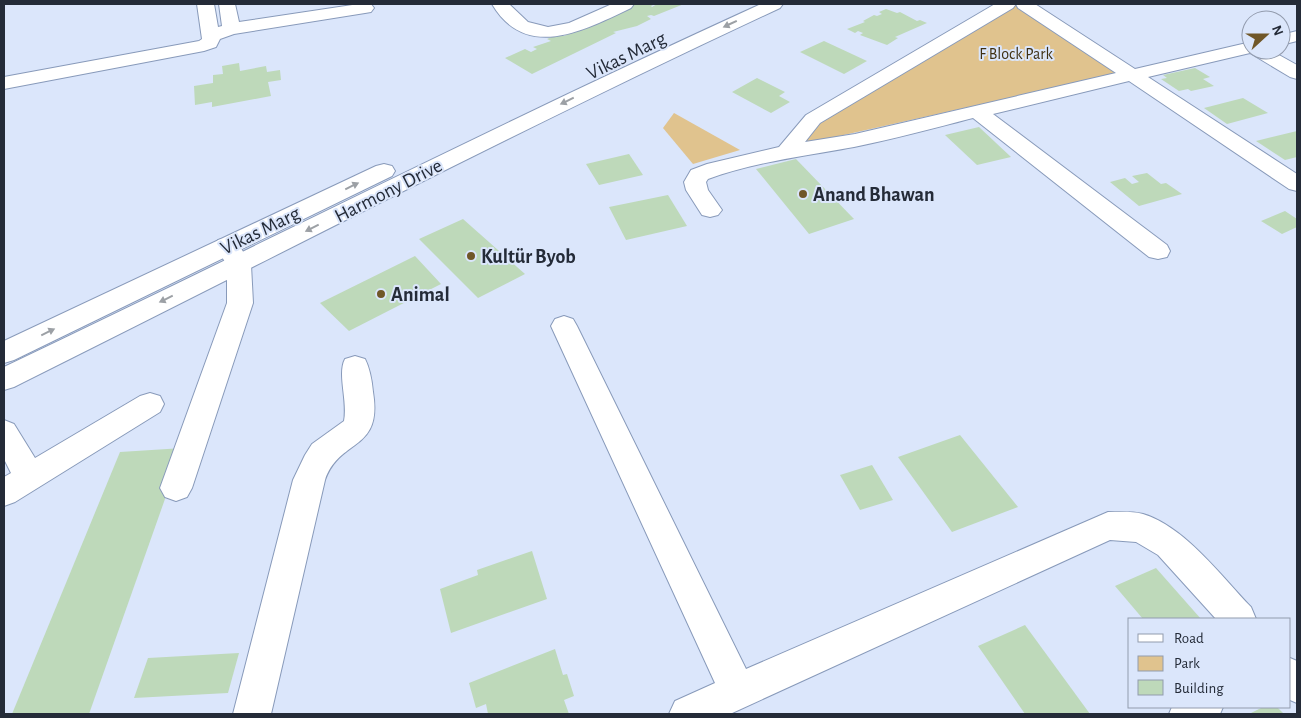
<svg xmlns="http://www.w3.org/2000/svg" width="1301" height="718" font-family="'Alegreya Sans',sans-serif">
	<style>
		.green { fill: #e0c38e }
		.building { fill: #bed9ba }
		.lines { fill: none; stroke-linecap: round; stroke-linejoin: round }
		.minor-casing { stroke: #889aba; stroke-width: 2 }
		.major-casing { stroke: #889aba; stroke-width: 2 }
		.minor { fill: #fff; fill-rule: evenodd }
		.major { fill: #fff; fill-rule: evenodd }
		.oneway { fill: #9ca0a5 }
		.poi-dot { fill: #705728; stroke: #dbe6fb; stroke-width: 2 }
		.labels { text-anchor: middle; stroke-width: 4; stroke-linejoin: round; paint-order: stroke }
		.far-park-label { font-size: 16px; fill: #3f3012; stroke: #dbe6fb }
		.street-label { font-size: 20px; fill: #242b38; stroke: #dbe6fb }
		.poi-label { font-size: 20px; font-weight: bold; fill: #242b38; stroke: #dbe6fb; text-anchor: start }
	</style>
	<rect width="100%" height="100%" fill="#dbe6fb"/>
	<!-- green -->
	<g class="green">
		<path d="M1018 4 1121 73 799 145 817 123Z"/>
		<path d="M674 113 740 150 693 164 663 128Z"/>
	</g>
	<!-- building -->
	<g class="building">
		<path d="M627 4H655L651 6 652 7 657 4H684L654 16 651 15 647 16 651 19 637 26 613 32 616 33 532 74 505 58 525 49 531 52 537 49 533 47 551 41 547 39 560 33 564 36 568 34 564 32 631 6Z"/>
		<path d="M886 9 897 13 900 12 917 21 920 20 927 23 895 37 898 38 887 45 860 35 863 33 858 31 855 33 847 29 865 22 863 21 874 15 877 16 882 14 879 12Z"/>
		<path d="M824 41 867 61 844 74 800 52Z"/>
		<path d="M239 63 240 71 266 66 267 72 280 70 281 80 268 82 271 96 212 107V102L195 105 194 86 213 83V75L223 74 222 66Z"/>
		<path d="M1195 68 1210 77 1203 79 1214 86 1191 91 1188 89 1179 91 1161 79 1167 78 1163 75Z"/>
		<path d="M757 78 785 92 779 96 790 102 771 113 732 92Z"/>
		<path d="M1243 98 1268 113 1227 124 1204 108Z"/>
		<path d="M979 127 1011 157 977 165 945 135Z"/>
		<path d="M1297 131V157L1285 160 1256 141Z"/>
		<path d="M629 154 643 175 599 185 586 164Z"/>
		<path d="M796 159 854 219 809 234 756 169Z"/>
		<path d="M1147 173 1161 184 1166 183 1182 194 1139 206 1110 182 1125 178 1132 184 1139 182 1132 176Z"/>
		<path d="M668 195 687 226 626 240 609 207Z"/>
		<path d="M1285 211 1297 219V227L1282 234 1261 221Z"/>
		<path d="M463 219 525 274 478 298 419 239Z"/>
		<path d="M415 256 441 284 349 331 320 303Z"/>
		<path d="M960 435 1018 507 952 532 898 457Z"/>
		<path d="M183 448 89 714H12L120 452Z"/>
		<path d="M872 465 893 500 860 510 840 475Z"/>
		<path d="M532 551 547 599 451 633 440 589 478 575 477 570Z"/>
		<path d="M1156 568 1201 619H1143L1115 586Z"/>
		<path d="M1025 625 1090 714H1025L978 646Z"/>
		<path d="M555 649 563 675 567 674 574 696 564 700 569 714H488L486 704 476 708 469 683Z"/>
		<path d="M239 653 228 693 134 698 148 658Z"/>
		<path d="M1263 707H1277L1284 714H1249Z"/>
	</g>
	<g class="lines">
		<!-- minor casing -->
		<g class="minor-casing">
			<g id="minor">
				<path d="M197 4H214L218 27 222 26 219 4H235L239 22 359 4H371L374 8 371 12 365 13 234 34 220 39 216 47 204 51 4 89V77L199 41 202 39Z"/>
				<path d="M492 4H509L528 22 548 27 569 23 612 4H634L631 8C585 30 526 62 492 4Z"/>
				<path d="M995 4H1035L1135 69 1251 42V50H1270L1297 65V79L1290 77 1250 53 1148 77 1297 174V191L1289 189 1129 81 993 114 1167 245 1170 251 1167 257 1158 259 1149 257 973 118C934 128 894 139 854 147 805 156 754 162 708 179L706 182 708 190 722 210 718 215 710 217 702 215 686 190 684 182 691 170 707 164 779 147 806 115ZM1016 4 1018 8 1116 73 855 134 805 142 820 123 1013 8Z"/>
				<path d="M1297 31V41L1281 45V35Z"/>
				<path d="M227 238 236 240 251 265 253 303 192 488 187 497 176 501 165 497 160 488 227 303V265L215 246 218 240Z"/>
				<path d="M564 316 573 319 577 326 746 669 1108 512C1119 512 1132 511 1143 514 1184 526 1222 577 1251 607L1256 619H1216L1158 555 1136 542 1110 540 730 714H669L675 701 715 683 551 326 555 319Z"/>
				<path d="M355 356 365 359C370 369 372 381 373 392 383 452 339 438 325 480L271 714H233L293 480 305 455 312 444 344 421C348 401 337 374 345 359Z"/>
				<path d="M150 393 160 396 164 404 160 412 15 502 4 506V477L11 473 4 459V420L14 424 35 458 140 396Z"/>
				<path d="M1290 658 1297 661V703L1290 700Z"/>
				<path d="M1172 707H1223L1220 714H1169Z"/>
			</g>
		</g>
		<!-- major casing -->
		<g class="major-casing">
			<g id="major">
				<path d="M761 4H783L780 8C522 128 269 260 14 387L4 390V367C256 247 506 120 761 4Z"/>
				<path d="M384 164 392 166 395 171 392 176 14 360 4 363V341L376 166Z"/>
			</g>
		</g>
		<!-- minor -->
		<use href="#minor" class="minor"/>
		<!-- major -->
		<use href="#major" class="major"/>
	</g>
	<!-- one-way arrows -->
	<defs><path id="oneway-solid" d="M-6-.8H1V-3.2L6.5 0L1 3.2V.8H-6Z" transform="scale(1.25)"/></defs>
	<g class="oneway">
		<use href="#oneway-solid" transform="translate(730 24) rotate(155)"/>
		<use href="#oneway-solid" transform="translate(567 101) rotate(154)"/>
		<use href="#oneway-solid" transform="translate(352 186) rotate(-26)"/>
		<use href="#oneway-solid" transform="translate(312 228) rotate(153)"/>
		<use href="#oneway-solid" transform="translate(166 299) rotate(154)"/>
		<use href="#oneway-solid" transform="translate(48 332) rotate(-26)"/>
	</g>
	<!-- markers -->
	<g class="poi-dot">
		<circle cx="803" cy="194" r="5"/>
		<circle cx="471" cy="256" r="5"/>
		<circle cx="381" cy="294" r="5"/>
	</g>
	<g class="labels">
		<!-- far-park labels -->
		<g class="far-park-label">
			<text x="1016" y="59">F Block Park</text>
		</g>
		<!-- street labels -->
		<g class="street-label">
			<text transform="translate(626 55) rotate(-26)" y="7">Vikas Marg</text>
			<text transform="translate(388 190) rotate(-27)" y="7">Harmony Drive</text>
			<text transform="translate(260 230) rotate(-26)" y="7">Vikas Marg</text>
		</g>
		<!-- poi labels -->
		<g class="poi-label">
			<text x="813" y="201">Anand Bhawan</text>
			<text x="481" y="263">Kultür Byob</text>
			<text x="391" y="301">Animal</text>
		</g>
	</g>
	<!-- border -->
	<rect width="1301" height="718" fill="none" stroke="#242b38" stroke-width="10"/>
	<!-- legend -->
	<rect x="1128" y="618" width="162" height="90" fill="#dbe6fb" stroke="#929bad"/>
	<rect x="1138" y="634" width="25" height="8" fill="#ffffff" stroke="#929bad"/>
	<text x="1174" y="643" font-size="15" fill="#242b38">Road</text>
	<rect x="1138" y="656" width="25" height="15" fill="#e0c38e" stroke="#929bad"/>
	<text x="1174" y="668" font-size="15" fill="#242b38">Park</text>
	<rect x="1138" y="680" width="25" height="15" fill="#bed9ba" stroke="#929bad"/>
	<text x="1174" y="693" font-size="15" fill="#242b38">Building</text>
	<!-- north arrow -->
	<g transform="translate(1266 35) rotate(69)"><circle r="24" fill="#dbe6fb" stroke="#929bad"/>
	<path d="M0-4L9 19L0 12L-9 19Z" fill="#705728"/>
	<text y="-8" font-size="14" font-weight="bold" text-anchor="middle" fill="#242b38">N</text>
	</g>
</svg>
